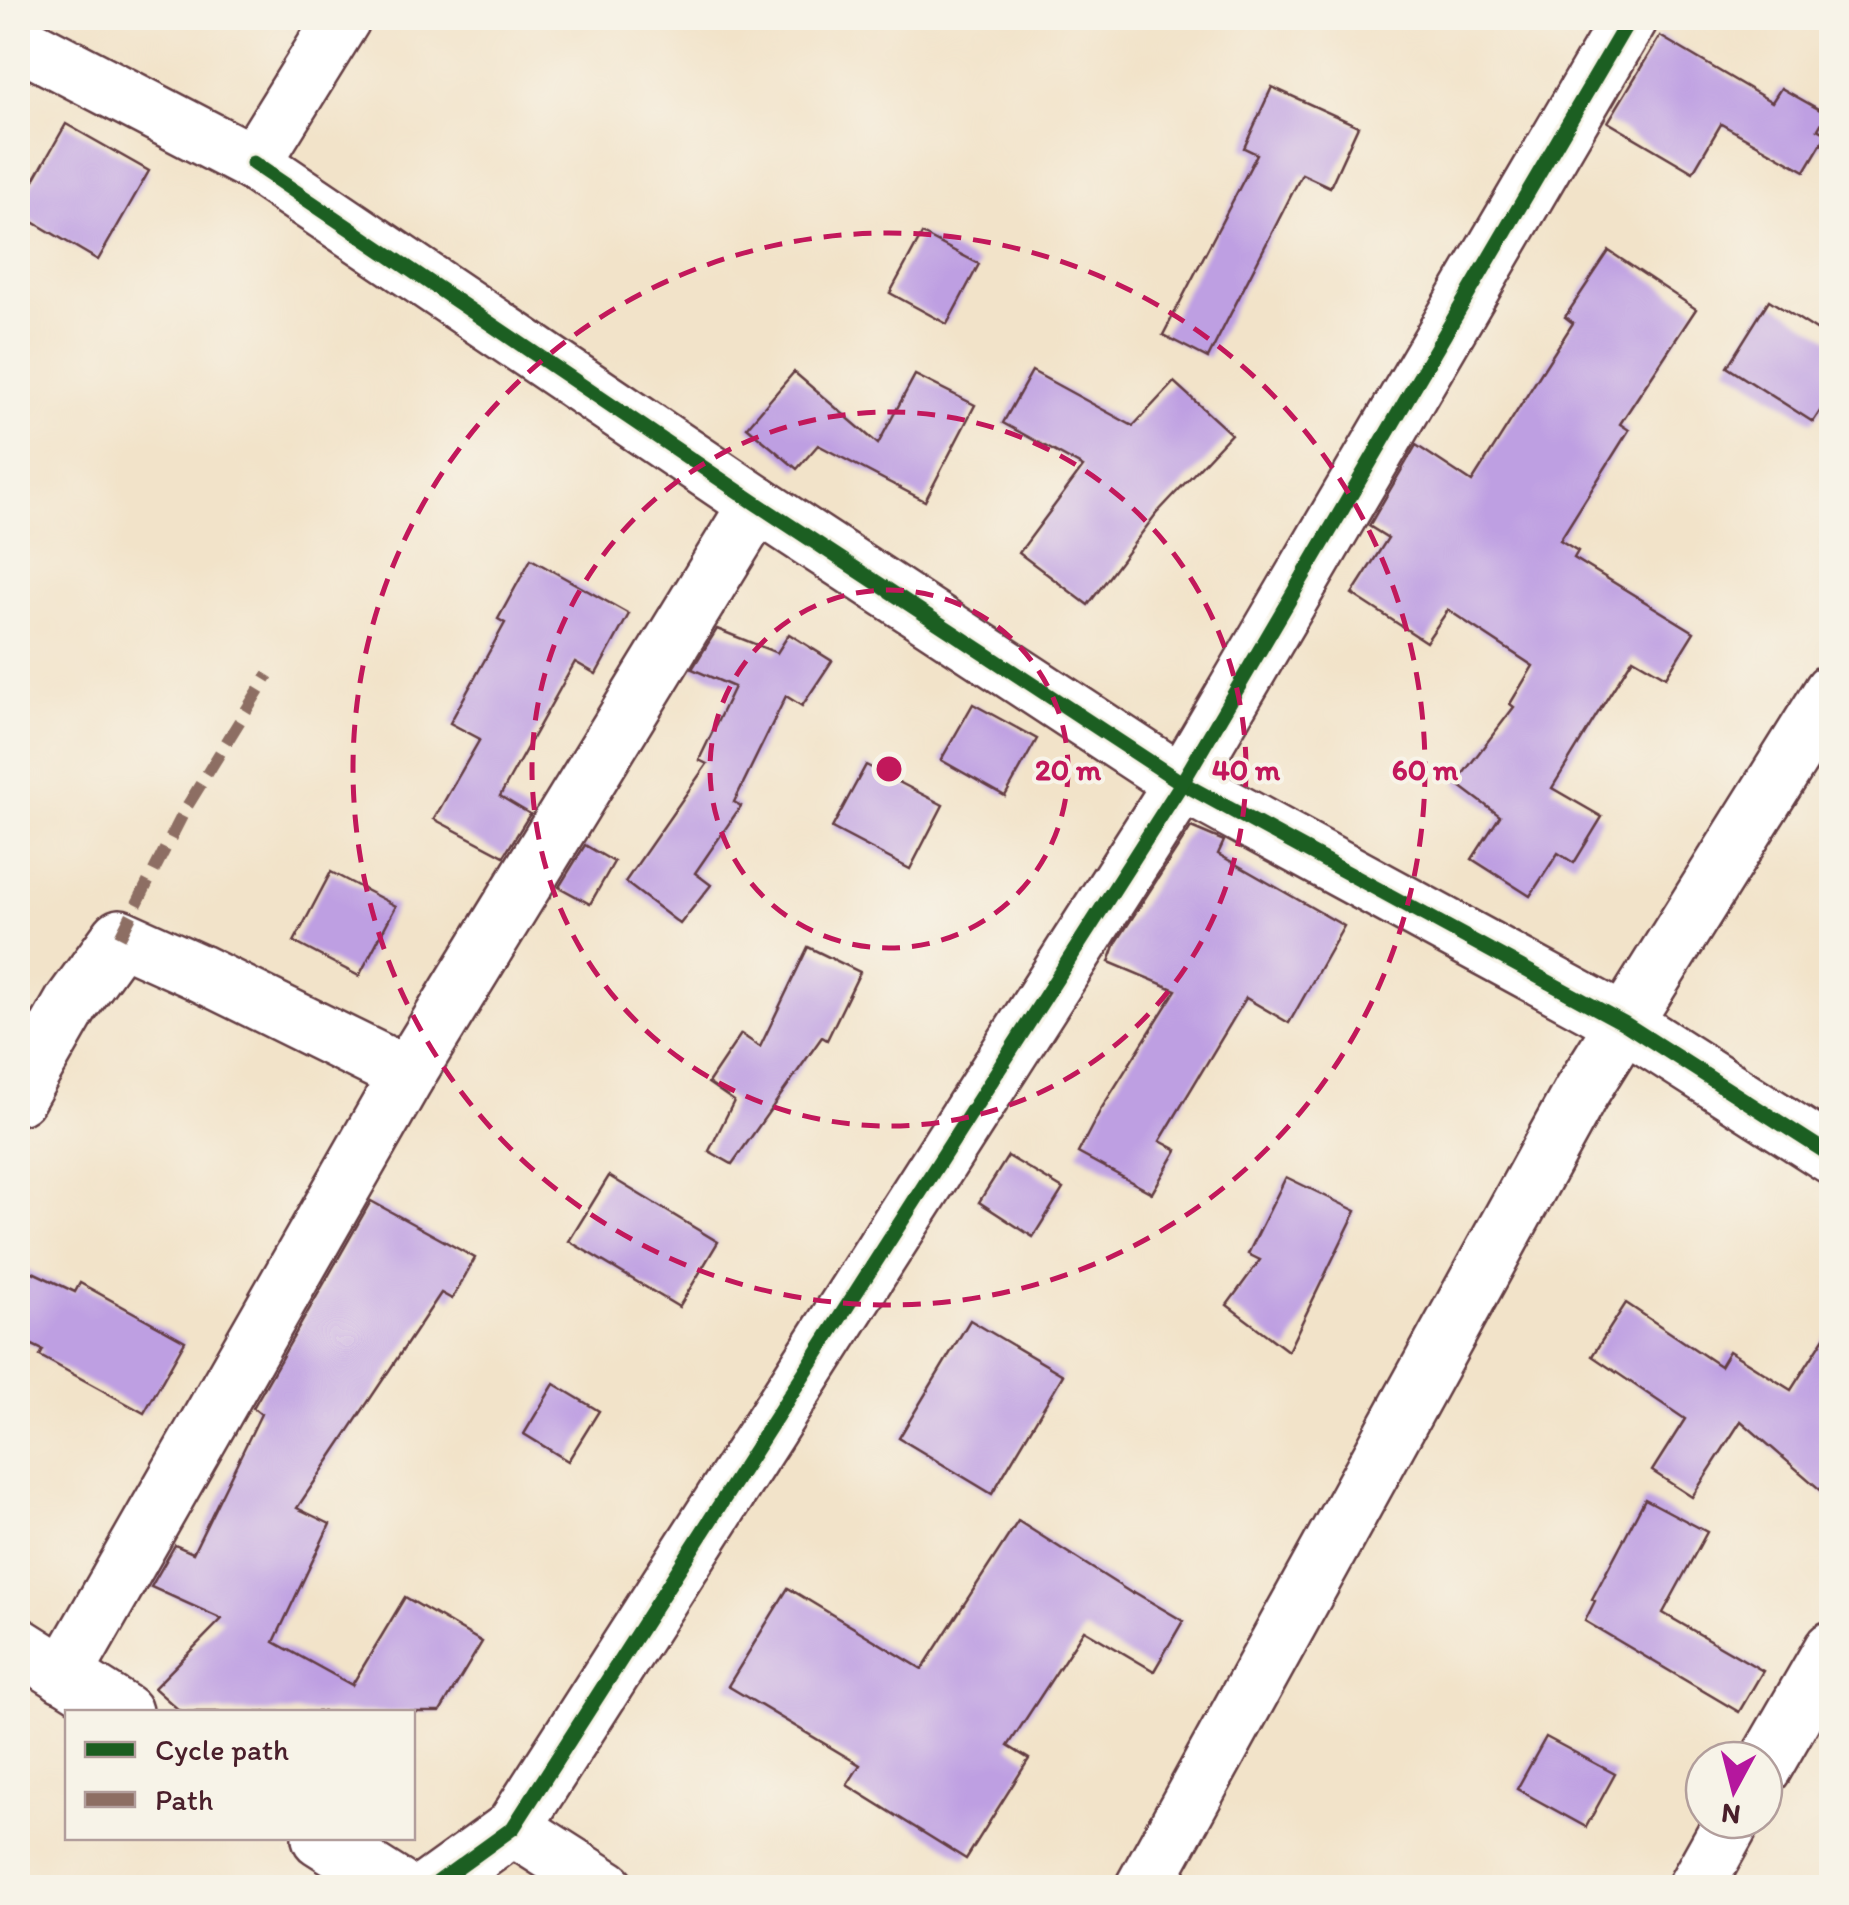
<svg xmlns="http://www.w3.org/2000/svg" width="1849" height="1905" font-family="Itim,sans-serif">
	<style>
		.building { fill: #be9fe2 }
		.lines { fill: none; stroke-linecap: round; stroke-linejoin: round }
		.street-casing { stroke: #633c43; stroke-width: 60 }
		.street { stroke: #fff; stroke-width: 55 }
		.quiet { stroke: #8d6e63; stroke-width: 12; stroke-dasharray: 25 12; stroke-linecap: butt }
		.cycleway-casing { stroke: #f7f3e8; stroke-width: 21 }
		.cycleway { stroke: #1b5e20; stroke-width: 15 }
		.ring { fill: none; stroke: #c2185b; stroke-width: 5; stroke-dasharray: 18 12 }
		.centre { fill: #c2185b; stroke: #f7f3e8; stroke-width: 5 }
		.ring-label { font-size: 30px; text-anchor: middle; font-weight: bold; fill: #c2185b; stroke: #f7f3e8; stroke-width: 8; stroke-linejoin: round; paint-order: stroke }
	</style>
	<rect width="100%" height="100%" fill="#f7f3e8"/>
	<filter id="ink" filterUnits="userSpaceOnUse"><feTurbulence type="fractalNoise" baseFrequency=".01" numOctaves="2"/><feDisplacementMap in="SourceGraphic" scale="20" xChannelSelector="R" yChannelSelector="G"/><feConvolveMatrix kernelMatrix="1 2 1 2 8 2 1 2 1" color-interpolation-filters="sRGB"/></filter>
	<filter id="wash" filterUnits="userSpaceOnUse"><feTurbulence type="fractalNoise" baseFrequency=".0048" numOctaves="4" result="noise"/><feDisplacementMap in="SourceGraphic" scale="40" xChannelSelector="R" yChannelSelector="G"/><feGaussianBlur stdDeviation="2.25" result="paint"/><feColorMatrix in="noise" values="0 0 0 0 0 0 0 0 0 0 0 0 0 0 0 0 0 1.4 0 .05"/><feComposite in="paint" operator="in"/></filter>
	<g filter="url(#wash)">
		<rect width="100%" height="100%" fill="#f2e3c9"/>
		<g id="blocks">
			<!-- building -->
			<g class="building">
				<path d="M1660 36 1772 102 1781 88 1827 114 1818 129 1827 134 1805 171 1721 124 1693 172 1608 122Z"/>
				<path d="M1272 87 1358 126 1330 187 1302 174 1208 358 1163 335 1257 154 1244 148Z"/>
				<path d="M66 124 149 171 98 260 18 213V208Z"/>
				<path d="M922 234 979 264 947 324 890 293Z"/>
				<path d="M1609 251 1696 309 1620 424 1629 430 1560 540 1578 551 1574 558 1694 632 1666 677 1633 658 1596 716 1552 788 1602 817 1574 863 1558 853 1530 896 1472 859 1500 816 1456 783 1514 707 1510 704 1533 666 1448 610 1426 642 1352 594 1388 538 1369 526 1416 445 1472 482 1573 323 1565 317Z"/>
				<path d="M1769 300 1832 340V393L1813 422 1727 367Z"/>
				<path d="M1032 371 1133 426 1174 382 1231 434 1156 514 1088 605 1019 553 1083 467 1003 423Z"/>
				<path d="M794 372 878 444 915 375 975 405 925 501 818 445 797 469 747 427Z"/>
				<path d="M531 559 629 614 596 674 575 662 500 796 530 814 504 856 434 819 480 739 450 723 505 623 498 619Z"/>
				<path d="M717 629 777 653 789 634 832 661 802 706 786 696 734 802 741 806 695 873 711 885 680 924 625 882 707 764 699 760 734 687 692 669Z"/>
				<path d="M973 704 1037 739 1005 796 941 760Z"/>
				<path d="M866 765 943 805 910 869 832 828Z"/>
				<path d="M1191 827 1224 841 1218 854 1344 926 1289 1023 1246 998 1160 1141 1177 1150 1152 1193 1078 1153 1101 1109 1176 990 1109 962 1116 943Z"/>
				<path d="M585 845 614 862 590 904 559 887Z"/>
				<path d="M331 872 396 906 359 976 294 942Z"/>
				<path d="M808 947 860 972 827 1040 822 1037 732 1164 709 1151 734 1101 708 1083 741 1034 760 1047Z"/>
				<path d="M1008 1156 1063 1189 1033 1237 979 1202Z"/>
				<path d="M609 1176 718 1242 679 1307 569 1241Z"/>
				<path d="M1286 1177 1356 1211 1288 1351 1227 1305 1260 1260 1248 1254Z"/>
				<path d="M371 1201 475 1258 452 1299 441 1293 297 1508 330 1524 274 1642 352 1685 405 1597 482 1642 440 1712H181L154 1688 222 1619 151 1587 175 1545 193 1553 261 1414 253 1408Z"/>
				<path d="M18 1265 75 1292 80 1283 185 1341 144 1413 40 1356 43 1350 18 1338Z"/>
				<path d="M1626 1303 1720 1366 1729 1351 1791 1390 1832 1326V1500L1741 1421 1692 1497 1652 1471 1685 1419 1592 1356Z"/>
				<path d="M970 1320 1063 1375 992 1494 899 1438Z"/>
				<path d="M554 1384 599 1411 568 1461 524 1434Z"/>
				<path d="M1645 1499 1707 1532 1663 1613 1763 1671 1739 1712 1585 1621 1595 1601 1592 1599Z"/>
				<path d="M1018 1521 1133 1594 1134 1592 1183 1621 1154 1671 1084 1630 1008 1746 1029 1759 966 1859 847 1785 860 1765 728 1686 788 1588 922 1669Z"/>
				<path d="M1546 1737 1615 1774 1586 1827 1517 1789Z"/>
			</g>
		</g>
	</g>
	<g filter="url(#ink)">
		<use href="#blocks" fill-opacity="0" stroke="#633c43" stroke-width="2.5"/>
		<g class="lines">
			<!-- street casing -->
			<g class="street-casing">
				<g id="street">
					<path d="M18 41 253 163 343 18"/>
					<path d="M253 163 757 504 1182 783 1624 1023 1832 1156"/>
					<path d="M18 1097 72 1003 120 937 198 972 407 1075"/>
					<path d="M18 1645 124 1712"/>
					<path d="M64 1675 407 1075 757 504"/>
					<path d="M1764 1767 1832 1649"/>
					<path d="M513 1828 607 1888"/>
					<path d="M320 1838 399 1888"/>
					<path d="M430 1888 513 1828 1182 783 1630 18"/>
					<path d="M1143 1888 1581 1092 1832 691"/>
					<path d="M1695 1888 1733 1820"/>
				</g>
			</g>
			<!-- street -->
			<use href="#street" class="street"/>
			<!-- quiet -->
			<path class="quiet" d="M120 937 186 808 268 675"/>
			<!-- cycleway casing -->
			<g class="cycleway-casing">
				<g id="cycleway">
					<path d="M253 163 757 504 1182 783 1624 1023 1832 1156"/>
					<path d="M430 1888 513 1828 1182 783 1630 18"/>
				</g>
			</g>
			<!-- cycleway -->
			<use href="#cycleway" class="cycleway"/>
		</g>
	</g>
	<!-- distance rings -->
	<g class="ring">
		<circle cx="889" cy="769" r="179"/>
		<circle cx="889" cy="769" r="357"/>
		<circle cx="889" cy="769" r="536"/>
	</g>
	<circle cx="889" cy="769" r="15" class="centre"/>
	<g class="ring-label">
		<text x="1068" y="780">20 m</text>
		<text x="1246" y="780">40 m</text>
		<text x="1425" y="780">60 m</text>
	</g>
	<!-- margin -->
	<rect width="1849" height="1905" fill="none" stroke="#f7f3e8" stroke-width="60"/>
	<!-- legend -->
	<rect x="65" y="1710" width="350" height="130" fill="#f7f3e8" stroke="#b29e9c" stroke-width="2.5"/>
	<rect x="85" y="1742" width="50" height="15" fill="#1b5e20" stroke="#b29e9c" stroke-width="2.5"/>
	<text x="155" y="1760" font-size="30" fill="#4a1f2b">Cycle path</text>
	<rect x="85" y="1792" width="50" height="15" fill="#8d6e63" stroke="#b29e9c" stroke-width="2.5"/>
	<text x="155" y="1810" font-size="30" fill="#4a1f2b">Path</text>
	<!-- north arrow -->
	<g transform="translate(1734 1790) rotate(187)"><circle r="48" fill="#f7f3e8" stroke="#b29e9c" stroke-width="2.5"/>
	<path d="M0-8L18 38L0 25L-18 38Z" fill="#b5179e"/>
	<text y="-15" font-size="28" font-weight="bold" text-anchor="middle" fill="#4a1f2b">N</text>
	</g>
</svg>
